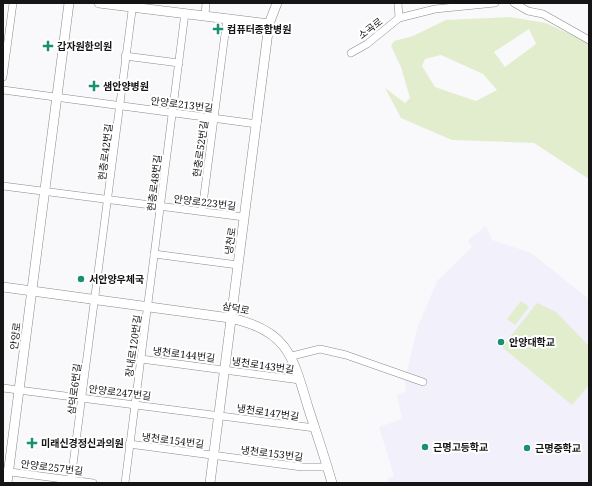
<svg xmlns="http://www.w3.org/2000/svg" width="592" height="486" font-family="'Noto Serif','Noto Sans KR',serif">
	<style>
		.built { fill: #f1f0fb }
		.green { fill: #e2edce; fill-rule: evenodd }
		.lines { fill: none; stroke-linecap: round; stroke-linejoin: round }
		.street-casing { stroke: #8a8a8c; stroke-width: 8 }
		.secondary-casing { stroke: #8a8a8c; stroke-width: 10 }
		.street { stroke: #fff; stroke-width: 7 }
		.secondary { stroke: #fff; stroke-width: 9 }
		.poi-dot { fill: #1a9073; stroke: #fff; stroke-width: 1.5 }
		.labels { text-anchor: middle; stroke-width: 4; stroke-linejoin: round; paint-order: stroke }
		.street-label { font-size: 10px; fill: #151516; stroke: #fff }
		.poi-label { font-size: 10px; font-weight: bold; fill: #151516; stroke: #fff; text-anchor: start }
	</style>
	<rect width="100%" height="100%" fill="#f9f9fc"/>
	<!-- built -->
	<path class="built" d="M486 226 492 240 531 253 589 299V483H388L387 479 394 476 379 427 402 419 397 395 406 391 405 380 417 329 437 281 472 247 468 240Z"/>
	<!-- green -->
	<g class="green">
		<path d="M510 17 546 23 589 43V179L534 143 452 140 401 118 385 88 405 103 410 98 401 67 391 46 394 41 413 36 446 20ZM529 29 536 44 505 67 494 52ZM441 55 483 74 497 90 476 101 435 87 422 66 425 59Z"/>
		<path d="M521 301 529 307 515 325 507 319Z"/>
		<path d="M537 303 556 312 589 346V385L572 405 502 347Z"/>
	</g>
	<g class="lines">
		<!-- street casing -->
		<g class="street-casing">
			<g id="street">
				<path d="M398 3 399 18"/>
				<path d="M514 3 528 11 543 14 589 40"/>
				<path d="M205 15 206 3"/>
				<path d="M351 53 367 44 399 18 435 9 495 3"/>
				<path d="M125 56 179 63"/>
				<path d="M3 77 13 3"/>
				<path d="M3 90 257 124"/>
				<path d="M3 186 244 217"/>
				<path d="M202 211 227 18"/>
				<path d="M154 254 238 265"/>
				<path d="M292 356 320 349 346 355 423 382"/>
				<path d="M141 359 300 380"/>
				<path d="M3 388 315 428"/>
				<path d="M129 444 302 467H327"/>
				<path d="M3 471 93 483"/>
				<path d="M71 480 133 3"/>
				<path d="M125 483 185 13"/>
			</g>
		</g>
		<!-- secondary casing -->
		<g class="secondary-casing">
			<g id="secondary">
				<path d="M99 3 269 24"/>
				<path d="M3 287 230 318C288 330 293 357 308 407 316 432 325 458 332 483"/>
				<path d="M7 483 69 3"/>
				<path d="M210 483 269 24 277 3"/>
			</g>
		</g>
		<!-- street -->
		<use href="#street" class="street"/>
		<!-- secondary -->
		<use href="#secondary" class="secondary"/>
	</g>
	<!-- markers -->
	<g class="poi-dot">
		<path d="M216 23h4v4h4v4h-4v4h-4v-4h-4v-4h4z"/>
		<path d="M46 40h4v4h4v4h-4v4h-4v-4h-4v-4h4z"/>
		<path d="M92 80h4v4h4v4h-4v4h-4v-4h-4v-4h4z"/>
		<circle cx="81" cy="279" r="4"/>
		<circle cx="501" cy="342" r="4"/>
		<path d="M30 437h4v4h4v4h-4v4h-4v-4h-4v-4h4z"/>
		<circle cx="425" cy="447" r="4"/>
		<circle cx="527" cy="448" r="4"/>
	</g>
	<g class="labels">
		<!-- street labels -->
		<g class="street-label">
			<text transform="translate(370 28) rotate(-37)" y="4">소곡로</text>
			<text transform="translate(182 104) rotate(7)" y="4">안양로213번길</text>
			<text transform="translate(200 149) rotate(-82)" y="4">현충로52번길</text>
			<text transform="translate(105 152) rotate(-83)" y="4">현충로42번길</text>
			<text transform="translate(154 183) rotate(-83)" y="4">현충로48번길</text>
			<text transform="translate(205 202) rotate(7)" y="4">안양로223번길</text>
			<text transform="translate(230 241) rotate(-82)" y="4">냉천로</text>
			<text transform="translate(236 308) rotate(11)" y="4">삼덕로</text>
			<text transform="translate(15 336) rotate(-83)" y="4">안양로</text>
			<text transform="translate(133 346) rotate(-82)" y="4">장내로120번길</text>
			<text transform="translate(184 354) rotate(7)" y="4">냉천로144번길</text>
			<text transform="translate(263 365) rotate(8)" y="4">냉천로143번길</text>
			<text transform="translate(74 389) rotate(-83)" y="4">삼덕로6번길</text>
			<text transform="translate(120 392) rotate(7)" y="4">안양로247번길</text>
			<text transform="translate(268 412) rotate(8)" y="4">냉천로147번길</text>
			<text transform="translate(173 440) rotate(7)" y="4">냉천로154번길</text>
			<text transform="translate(272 453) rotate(7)" y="4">냉천로153번길</text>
			<text transform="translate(52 467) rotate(7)" y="4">안양로257번길</text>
		</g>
		<!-- poi labels -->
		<g class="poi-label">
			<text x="227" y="33">컴퓨터종합병원</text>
			<text x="57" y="50">갑자원한의원</text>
			<text x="103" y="90">샘안양병원</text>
			<text x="89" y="283">서안양우체국</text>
			<text x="509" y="346">안양대학교</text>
			<text x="41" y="447">미래신경정신과의원</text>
			<text x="433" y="451">근명고등학교</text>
			<text x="535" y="452">근명중학교</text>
		</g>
	</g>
	<!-- border -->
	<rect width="592" height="486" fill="none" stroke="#151516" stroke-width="8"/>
</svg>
